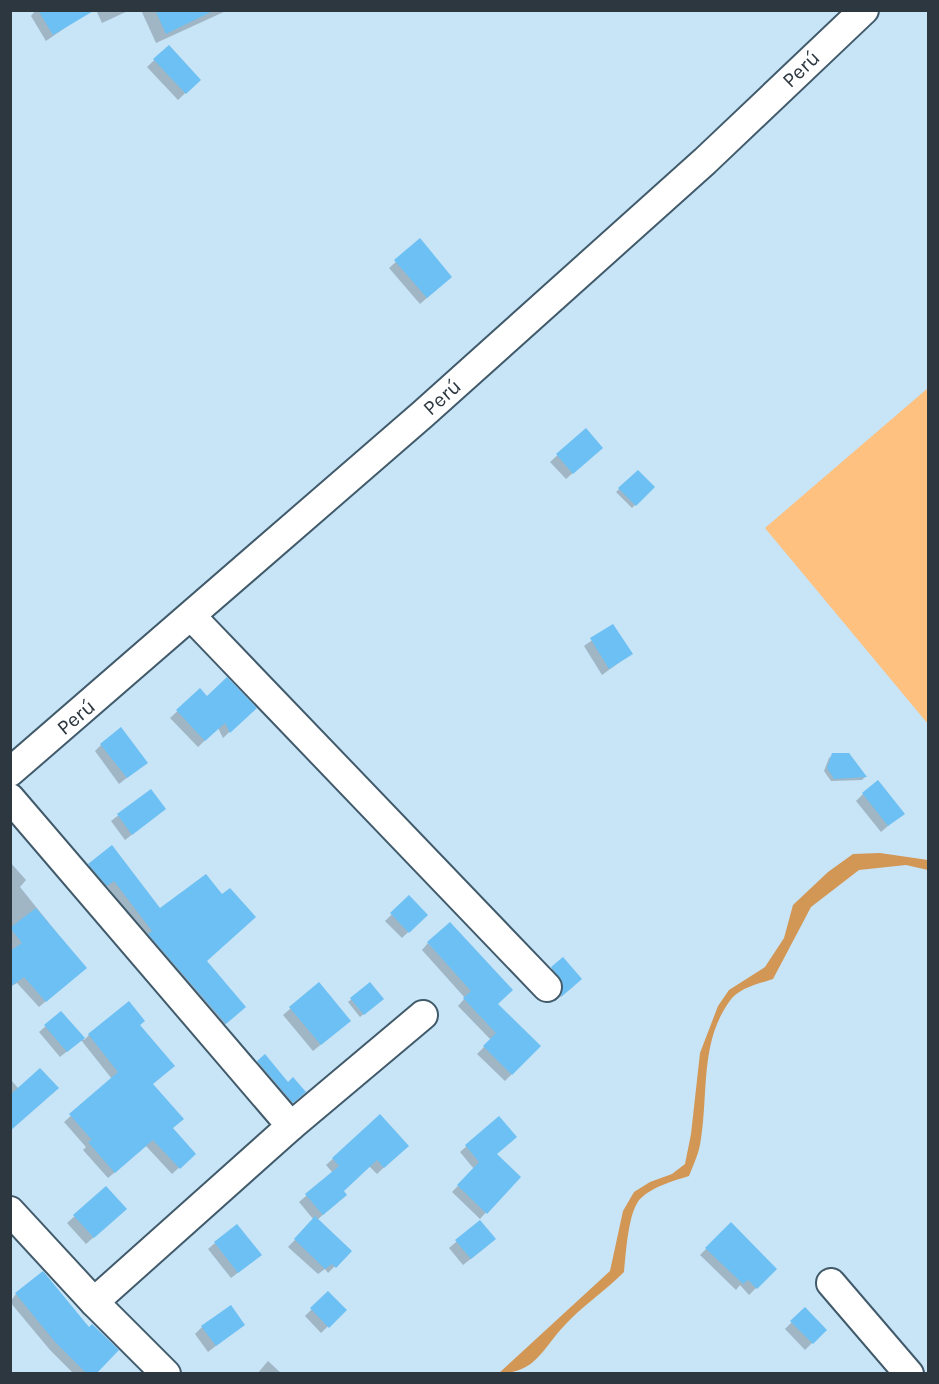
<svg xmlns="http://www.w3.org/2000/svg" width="939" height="1384" font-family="Karla,sans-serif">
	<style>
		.green { fill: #fec180 }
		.water { fill: #d29655 }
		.shadow { fill: #0003 }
		.building { fill: #6dc0f3 }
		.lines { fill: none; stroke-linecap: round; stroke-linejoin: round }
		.street-casing { stroke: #425b6b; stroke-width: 32 }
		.street { stroke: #fff; stroke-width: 28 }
		.labels { text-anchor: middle; stroke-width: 4.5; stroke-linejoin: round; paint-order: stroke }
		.street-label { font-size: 21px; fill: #2c373f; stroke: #fff }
	</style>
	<rect width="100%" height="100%" fill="#c8e4f7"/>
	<!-- green -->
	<path class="green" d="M928 388V724L765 528Z"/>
	<!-- water -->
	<path class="water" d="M880 853 928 860V870L906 865 859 870 811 907 773 979C758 984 738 988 729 1002 699 1044 709 1097 700 1145 698 1155 693 1166 689 1176 673 1181 654 1186 641 1198 628 1210 626 1254 624 1272 605 1291 582 1306 564 1326 543 1348 535 1374 499 1373L610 1271 623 1211 634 1192 650 1182 672 1174 685 1164 691 1134 700 1053 718 1006 729 990 765 967 784 938 793 905 828 872 853 854Z"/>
	<!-- shadow -->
	<g class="shadow">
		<path d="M36 10H68L75 21 46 41 31 16Z"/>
		<path d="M96 10H130L102 23Z"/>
		<path d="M141 10H228L156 43Z"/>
		<path d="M168 47 199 80 178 100 147 67Z"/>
		<path d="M420 241 444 283 420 304 389 268Z"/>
		<path d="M585 430 594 454 566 479 550 462Z"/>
		<path d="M638 472 653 487 632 508 616 492Z"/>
		<path d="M612 626 631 654 602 675 584 646Z"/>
		<path d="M200 690 207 698 255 708 223 738 218 728 198 747 170 718Z"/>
		<path d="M101 745 146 763 119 784 95 751Z"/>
		<path d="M848 754 865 777 862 780 831 781 824 771 829 758 833 755Z"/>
		<path d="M150 791 165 809 125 840 111 821Z"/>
		<path d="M863 794 903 813 881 832 856 801Z"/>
		<path d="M112 847 160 910 205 961 238 1013 219 1029 107 886 101 891 83 871Z"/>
		<path d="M10 862 26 880 20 887 85 968 39 1007 17 983 10 987Z"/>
		<path d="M409 898 426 915 402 938 385 921Z"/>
		<path d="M428 943 539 1046 505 1081 477 1054 491 1040 458 1006 465 998 422 950Z"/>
		<path d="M563 959 574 986 555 1001 557 990 545 975Z"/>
		<path d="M319 984 342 1027 313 1051 283 1015Z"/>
		<path d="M370 984 379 1002 360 1017 348 1002Z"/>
		<path d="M61 1013 84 1040 89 1035 139 1026 152 1084 171 1129 194 1154 172 1174 146 1146 108 1178 83 1150 86 1147 64 1122 112 1079 81 1040 60 1057 39 1032Z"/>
		<path d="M258 1062 299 1096 287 1107 253 1066Z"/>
		<path d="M10 1079 19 1089 10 1129Z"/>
		<path d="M380 1116 400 1152 377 1174 369 1166 342 1191 339 1201 317 1220 350 1251 328 1273 325 1269 318 1274 288 1247 314 1220 299 1202 333 1173 326 1165Z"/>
		<path d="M499 1118 495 1154 518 1177 480 1219 452 1192 474 1169 460 1152Z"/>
		<path d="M106 1188 118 1216 86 1244 67 1223Z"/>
		<path d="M480 1222 487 1246 463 1265 449 1248Z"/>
		<path d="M731 1224 775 1269 749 1295 740 1285 736 1290 700 1255Z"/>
		<path d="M215 1243 253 1261 231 1278 208 1249Z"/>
		<path d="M328 1293 345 1310 321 1333 305 1316Z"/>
		<path d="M16 1294 94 1374H74L50 1350 10 1302Z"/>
		<path d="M805 1309 825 1330 805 1350 785 1329Z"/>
		<path d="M243 1325 208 1352 195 1334 202 1327Z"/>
		<path d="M268 1361 282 1374H257Z"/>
	</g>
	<!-- building -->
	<g class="building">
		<path d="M38 10H95L53 35Z"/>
		<path d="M155 10H215L166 34Z"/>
		<path d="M169 45 201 80 186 94 153 59Z"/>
		<path d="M420 238 452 277 427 298 394 260Z"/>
		<path d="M586 428 603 448 573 474 556 454Z"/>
		<path d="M638 470 655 487 636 506 618 488Z"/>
		<path d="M613 624 633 654 609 669 590 638Z"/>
		<path d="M227 677 257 708 230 733 225 723 205 741 176 710 200 688 207 696Z"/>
		<path d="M121 727 148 763 127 778 100 744Z"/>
		<path d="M832 753H849L867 777 834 779 827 768Z"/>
		<path d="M878 780 905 814 888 826 862 793Z"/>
		<path d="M151 789 166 809 132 835 117 814Z"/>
		<path d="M112 845 160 908 206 874 222 894 230 888 256 917 207 961 246 1007 226 1024 148 934 152 931 114 881 107 886 88 864Z"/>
		<path d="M409 895 428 915 409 933 390 913Z"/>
		<path d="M36 908 87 968 46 1002 24 977 10 987V951L22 943 10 928Z"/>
		<path d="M450 922 513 990 498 1004 541 1046 512 1075 483 1046 496 1033 463 998 471 991 427 942Z"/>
		<path d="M563 957 582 979 561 997 563 983 551 967Z"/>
		<path d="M319 982 351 1021 321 1045 289 1007Z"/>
		<path d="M370 982 384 999 364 1015 350 998Z"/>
		<path d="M129 1001 145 1021 140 1025 175 1066 153 1084 184 1119 173 1128 196 1154 180 1169 153 1140 115 1173 88 1142 92 1140 69 1114 118 1072 88 1034Z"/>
		<path d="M61 1011 85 1038 67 1052 44 1025Z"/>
		<path d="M265 1054 288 1082 293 1077 306 1092 293 1103 257 1061Z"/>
		<path d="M40 1068 59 1088 10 1131V1095Z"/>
		<path d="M380 1114 409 1146 384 1168 377 1160 344 1191 347 1195 323 1215 305 1194 339 1166 332 1158Z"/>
		<path d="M499 1116 517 1137 497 1154 521 1177 487 1214 457 1185 479 1162 465 1145Z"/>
		<path d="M106 1186 127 1209 94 1238 73 1215Z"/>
		<path d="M315 1216 352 1251 336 1268 332 1264 325 1269 294 1239Z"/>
		<path d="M480 1220 496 1239 471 1259 455 1240Z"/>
		<path d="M731 1222 777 1269 757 1289 748 1280 743 1284 705 1248Z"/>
		<path d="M237 1224 262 1255 238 1273 214 1242Z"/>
		<path d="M43 1271 89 1327 92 1324 119 1350 96 1374H87L56 1343 15 1293Z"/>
		<path d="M328 1291 347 1310 329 1328 310 1308Z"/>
		<path d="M231 1305 245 1325 216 1346 201 1326Z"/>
		<path d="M805 1307 827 1330 813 1344 790 1321Z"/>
	</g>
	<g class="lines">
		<!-- street casing -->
		<g class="street-casing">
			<g id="street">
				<path d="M192 617 547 987"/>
				<path d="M10 772 423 414 705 161 864 10"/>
				<path d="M10 798 291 1126 94 1302"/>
				<path d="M291 1126 423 1015"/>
				<path d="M10 1211 94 1302 166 1374"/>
				<path d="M831 1283 909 1374"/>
			</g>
		</g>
		<!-- street -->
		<use href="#street" class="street"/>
	</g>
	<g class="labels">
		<!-- street labels -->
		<g class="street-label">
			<text transform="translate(801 69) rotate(-44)" y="7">Perú</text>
			<text transform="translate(442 397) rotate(-42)" y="7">Perú</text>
			<text transform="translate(76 717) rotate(-40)" y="7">Perú</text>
		</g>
	</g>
	<!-- border -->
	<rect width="939" height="1384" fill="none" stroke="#2c373f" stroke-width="24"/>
</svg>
